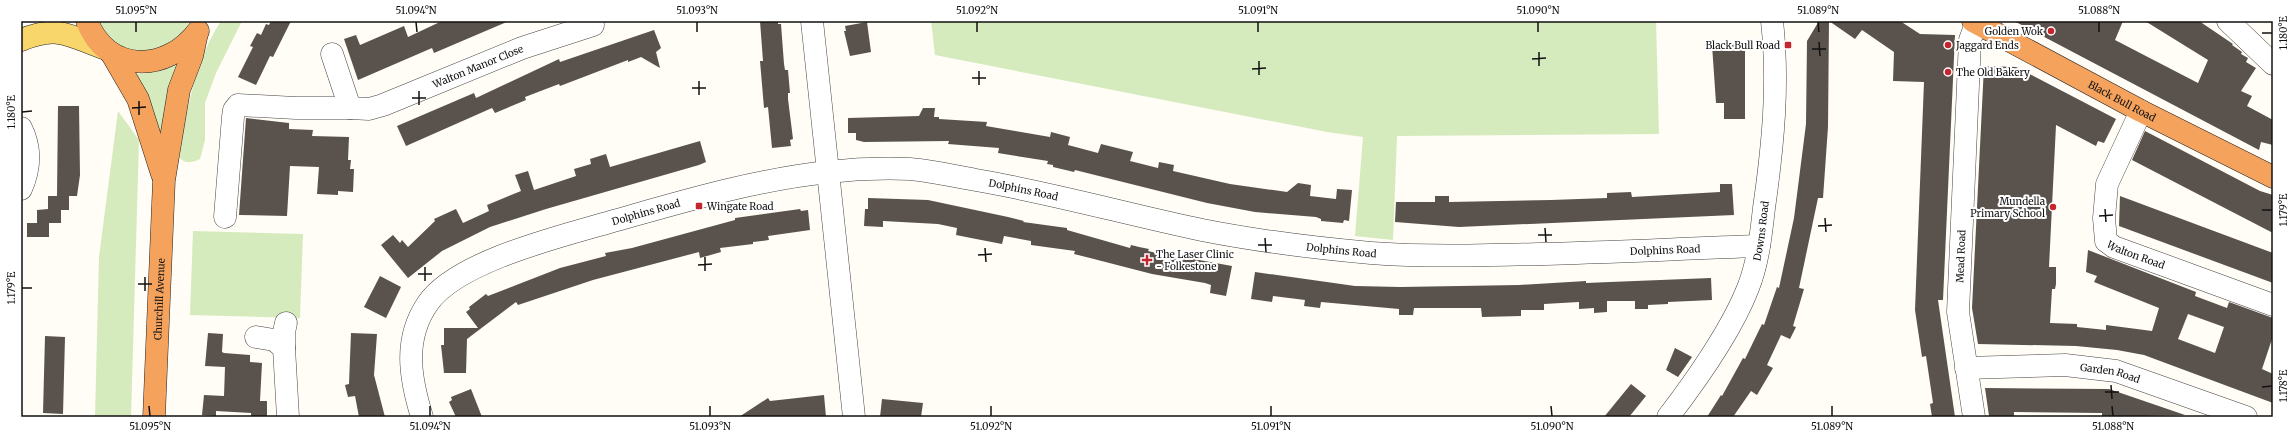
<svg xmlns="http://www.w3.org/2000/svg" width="2294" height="438" font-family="Merriweather,serif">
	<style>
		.green { fill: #d5ebbd }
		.building { fill: #5a524d; fill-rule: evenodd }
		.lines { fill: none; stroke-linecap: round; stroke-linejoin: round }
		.minor-casing { stroke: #444; stroke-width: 23 }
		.major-casing { stroke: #222; stroke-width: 23 }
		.highway-casing { stroke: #222; stroke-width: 23 }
		.minor { stroke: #fff; stroke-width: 22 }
		.major { stroke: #f9d66b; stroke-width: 22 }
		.highway { stroke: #f5a25d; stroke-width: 22 }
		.ticks { fill: none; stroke: #111; stroke-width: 1.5 }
		.poi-dot { fill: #c4262e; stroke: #fff; stroke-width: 1.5 }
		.labels { text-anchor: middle; stroke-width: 4; stroke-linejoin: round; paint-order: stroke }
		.poi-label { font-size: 10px; fill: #111; stroke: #fff; text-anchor: start }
		.street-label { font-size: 10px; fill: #111; stroke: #fff }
		.neatline { fill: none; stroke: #111; stroke-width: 1.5 }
		.ticks-label { font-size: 10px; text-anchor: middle; fill: #111 }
	</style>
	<rect width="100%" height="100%" fill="#fffdf5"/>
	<!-- green -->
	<g class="green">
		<path d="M96 21H190L176 41 162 49 135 53 113 43Z"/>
		<path d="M221 21H242L216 73 205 103V140L200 159C193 162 186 165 180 158 185 114 196 58 221 21Z"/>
		<path d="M931 21H1656L1659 134 1397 136 1393 240 1355 236 1363 137 1327 132 935 55Z"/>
		<path d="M179 63 162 138 134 74H143L168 68Z"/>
		<path d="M118 111 139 140 131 417H95L99 257Z"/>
		<path d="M193 231 303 234 300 318 190 315Z"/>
	</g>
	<!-- building -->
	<g class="building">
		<path d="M271 21H291L273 57 270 56 256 85 238 77 253 47 250 46 257 33 261 35 266 24 269 25Z"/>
		<path d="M442 21H509L434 53 432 48 358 80 344 39 356 35 360 45 404 26 408 37Z"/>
		<path d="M760 21H778V24H781L784 64 785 70H788L790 93H788V99L793 139 790 140 791 146 772 148 768 107 764 108 760 61H763Z"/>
		<path d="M1819 21H1900L1920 34 1955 35 1943 300H1938L1955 417H1932L1930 404 1933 403 1929 376 1926 356 1922 357 1915 310 1924 82 1893 81 1894 52 1862 30 1855 39 1829 21 1828 127 1823 198H1818L1799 288 1804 289 1793 326 1796 327 1790 339 1781 335 1767 365 1773 368 1757 395 1751 391 1733 417H1707L1721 395 1722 396 1743 358 1745 359 1762 324 1764 325 1777 287 1779 288 1794 218 1806 124 1807 41Z"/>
		<path d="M2014 21H2123L2115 40 2198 83 2208 60 2145 21H2199L2233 44 2232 45 2242 52 2241 54 2248 58 2246 62 2256 68 2241 91 2252 96 2247 106 2273 120V145L2261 142 2259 150Z"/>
		<path d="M867 22 871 52 850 56 844 31H846L845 26Z"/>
		<path d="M654 30 661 48 656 52 660 68 641 57 628 62V60L560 86 559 84 525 97 526 100 495 113 492 108 406 146 397 126 474 93 476 98 559 59 560 62Z"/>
		<path d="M1745 44V119H1724V103H1716L1712 45Z"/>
		<path d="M1984 66 2016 67 2116 119 2104 143 2098 141 2096 146 2056 125 2049 267H2056V284L2055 289H2052L2050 323 2077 324V327L2106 330V325L2152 331 2159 308 2094 282 2097 276 2086 272 2088 250 2196 292 2195 296 2227 308 2229 302 2273 318V336L2262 369 2273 374V403L2144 355 2117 350 2076 346 1978 344 1972 308ZM2188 314 2224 327 2215 353 2178 339Z"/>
		<path d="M58 106H79L80 175 77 196H57Z"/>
		<path d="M923 108H935L934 117H939V119L987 122 986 126 1021 132 1050 137 1051 132 1070 137 1068 145 1098 153 1101 144 1133 152 1130 161 1158 168 1159 162 1174 165 1173 171 1230 184 1287 192 1298 183 1311 185 1310 196 1336 199 1337 189 1352 190 1349 221 1344 220 1343 223 1321 221V219L1316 217 1255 212 1207 203 1075 170 1074 172 1053 167V165L1047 164 1048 161 998 153 999 148 948 144 949 141 864 142 856 140V133H848V118L919 116Z"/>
		<path d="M246 118 289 123V129L313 130 312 136 349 137 348 160H351L350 169H354L353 192 338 191V195L317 194 319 167 290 166 287 216 239 215Z"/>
		<path d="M2145 131 2260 191 2273 195V233L2132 160Z"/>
		<path d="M700 141 706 162 699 165 546 209 490 227 442 251 408 278 381 245 393 235 400 243 402 240 408 247 435 221 434 219 456 209 463 223 489 211 487 205 521 191 515 175 528 171 534 190 576 176 574 169 591 164 590 159 606 154 610 167Z"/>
		<path d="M1720 184H1732L1734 215 1459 227 1395 222 1396 202H1435V196H1449V202L1551 200 1607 198V193L1631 192 1632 197 1720 192Z"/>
		<path d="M48 196H69V210H61V223H49V237H27V223H44H37V210L48 209Z"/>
		<path d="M2120 196 2273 253V283L2119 226Z"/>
		<path d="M868 198 928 200 1008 217 1024 221 1023 222 1067 228V230L1130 248 1131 245 1139 247 1149 249 1148 251 1177 258V256L1232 266 1226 296 1210 293 1211 285 1205 283 1152 274 1090 258 1074 254 1075 251 1031 245V241L1004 236 1002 244 971 238 956 235 957 228 938 224 883 221V227L864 226 865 209H868Z"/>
		<path d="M800 209 801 211 808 210 810 230 768 236 769 240 753 242V244L720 248 721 252 700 258 699 252 593 280 518 305 516 302 467 339 466 373H444L441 345H444V328H478L466 312 470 309 469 307 486 294 488 296 560 268 606 256 605 253 632 248 735 220V218Z"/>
		<path d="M1255 272 1355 286 1400 287 1519 285 1586 281V283L1610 282 1711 278 1712 300 1668 302V304L1648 305V309H1635V301H1607V312L1594 313V308L1579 309V302L1544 304V310H1521V316L1482 317 1481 308H1414L1413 315H1399V309L1321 302 1320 308 1304 306 1305 300 1273 296 1272 302 1251 299Z"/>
		<path d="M380 276 401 287 386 318 364 307Z"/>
		<path d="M208 333 223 334 222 352 224 353 250 355V362L262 363 260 401H267V417H251V413L216 411V416L202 415 204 395 224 396 225 367 205 366Z"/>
		<path d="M351 333 377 334 374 375 385 417H359L355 396 348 397 345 385 349 384Z"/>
		<path d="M45 336 65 337 63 414 43 413Z"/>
		<path d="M1675 348 1692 357 1678 377 1666 370Z"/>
		<path d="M1631 384 1646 396 1629 417H1604Z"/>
		<path d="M1985 388 2109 389 2185 415 2102 417V413L2014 412V416H1989Z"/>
		<path d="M471 389 482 417H456L449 402 452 400 451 397Z"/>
		<path d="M824 395 826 417H739L768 398 770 401Z"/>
		<path d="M882 399 923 403 921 417H880Z"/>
	</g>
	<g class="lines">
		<!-- minor casing -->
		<g class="minor-casing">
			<g id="minor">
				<path d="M812 21 854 417"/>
				<path d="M2228 21 2273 64"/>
				<path id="s1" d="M332 54 350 108 369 109 383 105 522 48 593 25"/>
				<path id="s2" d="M2141 111 2107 184 2104 218 2106 241 2114 247 2273 305"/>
				<path d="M21 128C31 148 30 169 21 189"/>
				<path d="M225 217 233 117 234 110 238 105 296 108H350"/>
				<path d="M256 337 274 340 284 348 288 417"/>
				<path d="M284 348V332L286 323"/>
				<path id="s3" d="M1966 368 2065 365 2116 371 2246 417"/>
				<path id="s4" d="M422 417C410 378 403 339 428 303 457 261 562 236 610 222 681 202 753 180 828 172 855 169 883 168 910 169 932 171 954 176 976 180 1052 193 1126 214 1202 230 1258 241 1314 248 1371 253 1411 256 1451 256 1491 255 1580 254 1670 249 1759 246"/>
				<path id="s5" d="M1668 417C1695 382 1732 329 1748 288 1758 263 1761 235 1764 208 1773 145 1779 84 1772 21"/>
				<path id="s6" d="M1974 417 1958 312 1970 40 1977 21"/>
			</g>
		</g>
		<!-- major casing -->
		<g class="major-casing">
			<path id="major" d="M21 40C58 25 68 35 103 48"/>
		</g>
		<!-- highway casing -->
		<g class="highway-casing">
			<g id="highway">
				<path d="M87 21C107 74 167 73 198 31"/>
				<path id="s7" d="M1973 21 2141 111 2273 177"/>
				<path d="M113 56 138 99 162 174"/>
				<path id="s8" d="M154 417 164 180 179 90 192 56 197 33"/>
			</g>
		</g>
		<!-- minor -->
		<use href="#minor" class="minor"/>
		<!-- major -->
		<use href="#major" class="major"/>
		<!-- highway -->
		<use href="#highway" class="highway"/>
	</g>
	<!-- ticks -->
	<path class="ticks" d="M136 22V32M416 22 417 32M697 22V32M977 22V32M1258 22V32M1538 22V32M1818 22 1819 32M2099 22V32M2262 33H2272M1819 42 1820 56M1812 49H1826M1539 52V66M1532 59 1546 58M1259 61V75M1252 69 1266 68M979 71V85M972 78H986M699 81V95M692 88H706M419 91V105M412 98H426M139 101V115M132 108 146 107M22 112 32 111M2105 209 2106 222M2262 210H2272M2099 216 2113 215M1825 218 1826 232M1818 226 1832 225M1545 228 1546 242M1538 235H1552M1265 238 1266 252M1258 245H1272M985 248 986 262M978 255 992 254M705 257V271M698 265 712 264M425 267V281M418 274H432M145 277V291M138 284H152M22 288H32M2111 385 2112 399M2262 387 2272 386M2105 392H2119M149 406 150 416M430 406V416M710 406V416M991 406V416M1271 406V416M1551 406 1552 416M1832 406V416M2112 406 2113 416"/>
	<!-- markers -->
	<g class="poi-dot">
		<circle cx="2051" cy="31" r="4"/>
		<rect x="1784" y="41" width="8" height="8" rx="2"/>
		<circle cx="1948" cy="45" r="4"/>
		<circle cx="1948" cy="72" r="4"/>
		<rect x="695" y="202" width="8" height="8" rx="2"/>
		<circle cx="2053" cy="207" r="4"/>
		<path d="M1145 254h4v4h4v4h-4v4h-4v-4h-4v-4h4z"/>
	</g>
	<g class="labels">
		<!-- poi labels -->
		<g class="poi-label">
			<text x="2043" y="35" text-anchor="end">Golden Wok</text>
			<text x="1780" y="49" text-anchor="end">Black Bull Road</text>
			<text x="1956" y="49">Jaggard Ends</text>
			<text x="1956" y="76">The Old Bakery</text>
			<text x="2045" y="205" text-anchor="end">Mundella<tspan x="2045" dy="12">Primary School</tspan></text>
			<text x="707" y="210">Wingate Road</text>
			<text x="1156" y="258">The Laser Clinic<tspan x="1156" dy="12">- Folkestone</tspan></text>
		</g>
		<!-- street labels -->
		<g class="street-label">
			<text dy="4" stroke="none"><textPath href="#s1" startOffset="193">Walton Manor Close</textPath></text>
			<text dy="4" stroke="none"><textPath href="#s7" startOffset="169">Black Bull Road</textPath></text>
			<text dy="4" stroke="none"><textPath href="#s4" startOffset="742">Dolphins Road</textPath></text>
			<text dy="4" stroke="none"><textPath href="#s4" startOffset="358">Dolphins Road</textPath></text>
			<text dy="4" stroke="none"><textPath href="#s5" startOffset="211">Downs Road</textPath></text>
			<text dy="4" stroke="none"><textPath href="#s4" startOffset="1390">Dolphins Road</textPath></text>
			<text dy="4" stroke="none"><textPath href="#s4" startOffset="1066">Dolphins Road</textPath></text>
			<text dy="4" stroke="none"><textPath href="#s2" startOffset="171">Walton Road</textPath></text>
			<text dy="4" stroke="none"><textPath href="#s6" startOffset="162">Mead Road</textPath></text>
			<text dy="4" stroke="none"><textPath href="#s8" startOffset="118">Churchill Avenue</textPath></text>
			<text dy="4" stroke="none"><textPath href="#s3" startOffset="145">Garden Road</textPath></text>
		</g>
	</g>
	<!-- border -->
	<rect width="2294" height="438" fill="none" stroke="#ffffff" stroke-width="44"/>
	<rect x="22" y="22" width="2250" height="394" class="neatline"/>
	<g class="ticks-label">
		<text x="136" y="14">51.095°N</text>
		<text x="416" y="14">51.094°N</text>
		<text x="697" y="14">51.093°N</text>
		<text x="977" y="14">51.092°N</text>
		<text x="1258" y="14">51.091°N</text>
		<text x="1538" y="14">51.090°N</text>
		<text x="1818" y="14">51.089°N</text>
		<text x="2099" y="14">51.088°N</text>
		<text transform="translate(2283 33) rotate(-90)" y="4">1.180°E</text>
		<text transform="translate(11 112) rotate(-90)" y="4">1.180°E</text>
		<text transform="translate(2283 210) rotate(-90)" y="4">1.179°E</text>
		<text transform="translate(11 288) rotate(-90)" y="4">1.179°E</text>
		<text transform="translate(2283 386) rotate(-90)" y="4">1.178°E</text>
		<text x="150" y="430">51.095°N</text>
		<text x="430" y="430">51.094°N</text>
		<text x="710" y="430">51.093°N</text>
		<text x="991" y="430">51.092°N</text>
		<text x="1271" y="430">51.091°N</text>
		<text x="1552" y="430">51.090°N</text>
		<text x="1832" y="430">51.089°N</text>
		<text x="2113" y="430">51.088°N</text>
	</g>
</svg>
